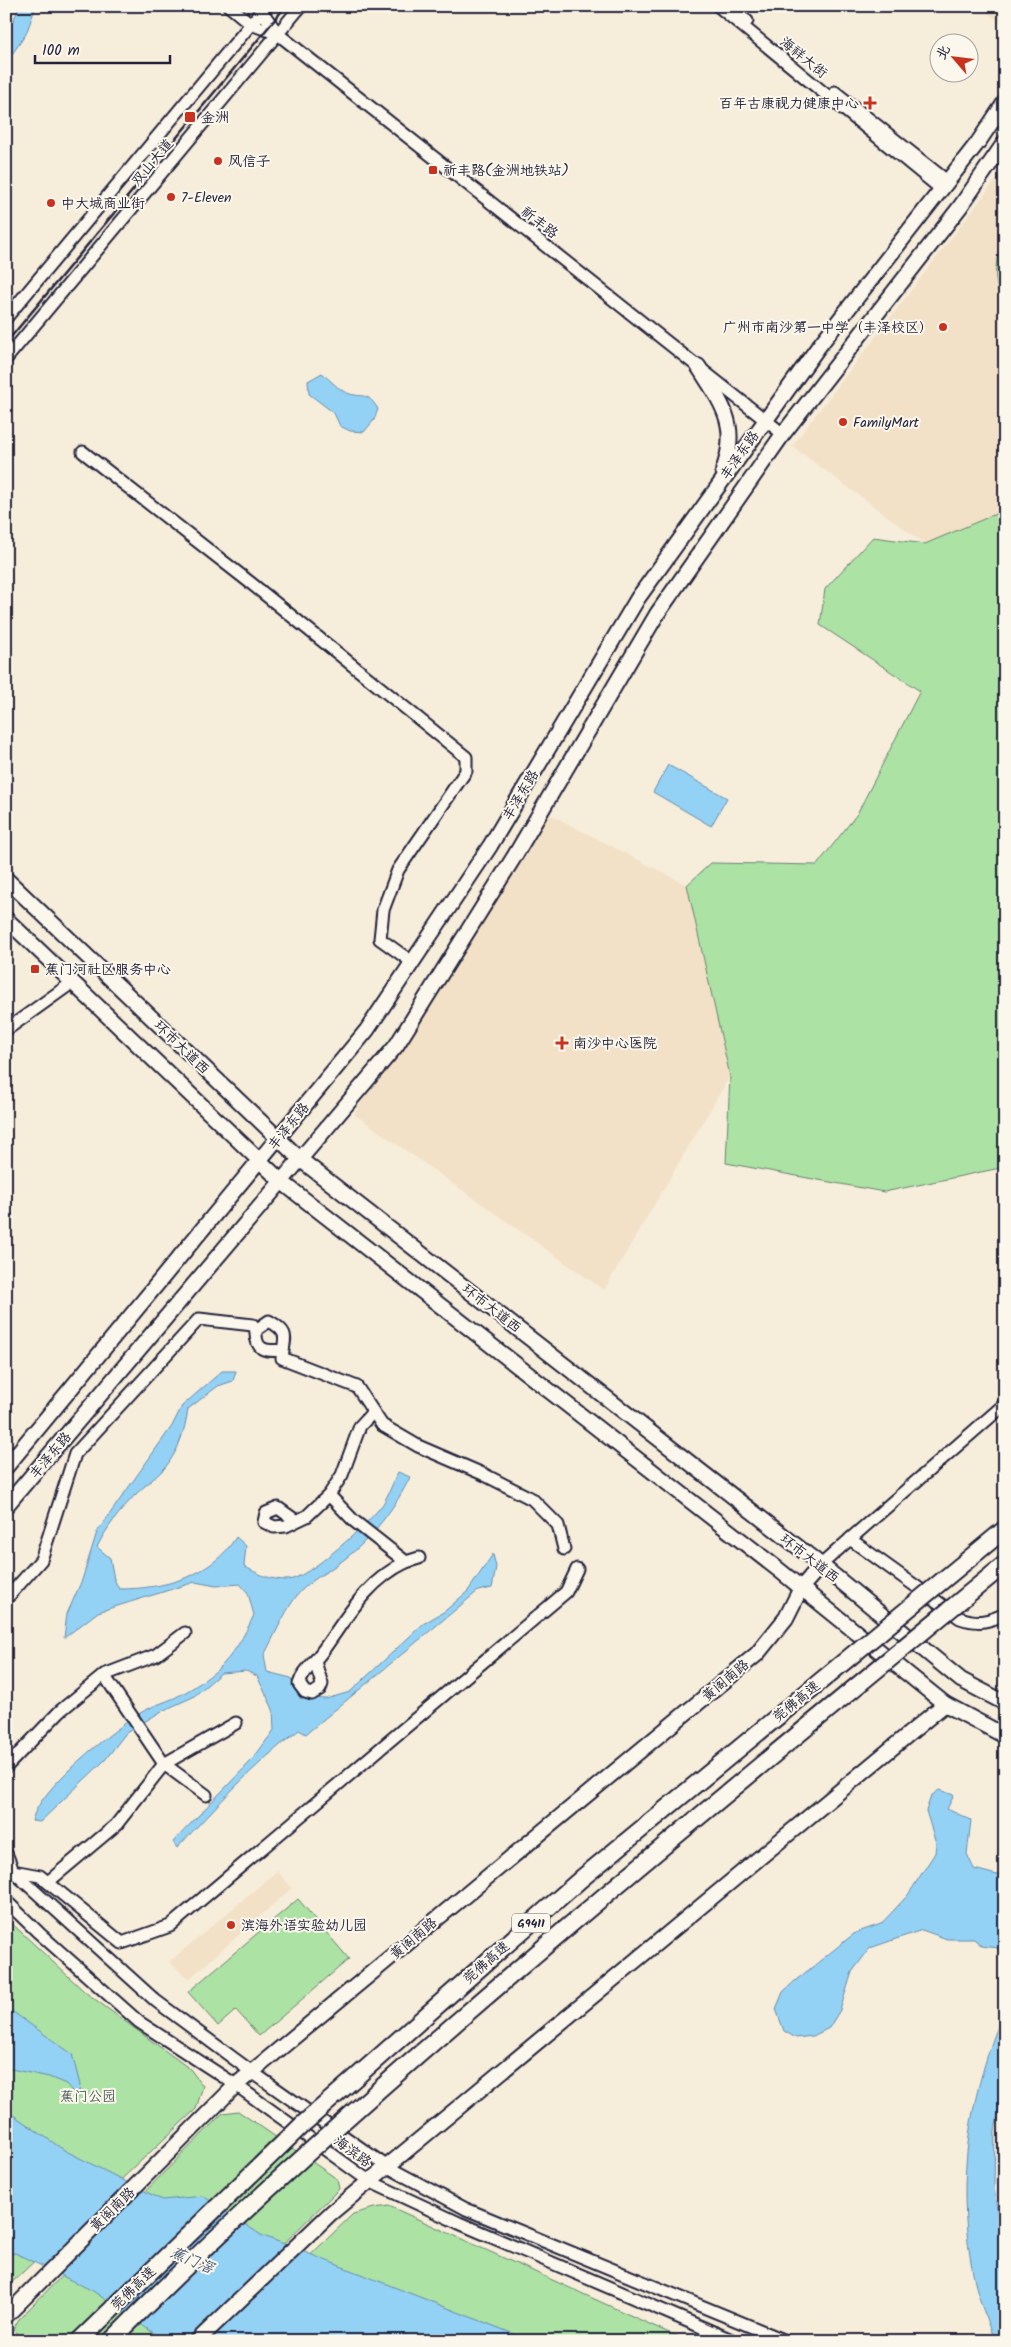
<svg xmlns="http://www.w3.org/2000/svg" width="1011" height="2347" font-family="Kalam,'LXGW WenKai TC',sans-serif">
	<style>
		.built { fill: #f2e1c7 }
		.green { fill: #ace2a4; stroke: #678270 }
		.water { fill: #94d2f5; stroke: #668cab }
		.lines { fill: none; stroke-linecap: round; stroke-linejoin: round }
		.minor-casing { stroke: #22223b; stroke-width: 15 }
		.major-casing { stroke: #22223b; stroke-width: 18 }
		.minor { stroke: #fbf7ec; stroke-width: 11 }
		.major { stroke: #fbf7ec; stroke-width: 14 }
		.rail { stroke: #22223b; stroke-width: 2.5 }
		.highway-bridge-casing { stroke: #22223b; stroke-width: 20; stroke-linecap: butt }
		.highway-bridge { stroke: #fbf7ec; stroke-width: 16 }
		.poi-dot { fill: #c8321e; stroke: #fbf7ec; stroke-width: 2 }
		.labels { text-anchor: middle; stroke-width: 4; stroke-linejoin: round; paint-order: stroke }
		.shield { fill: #fbf7ec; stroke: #636270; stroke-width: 1 }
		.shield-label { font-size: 12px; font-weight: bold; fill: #22223b }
		.street-label { font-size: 14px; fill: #22223b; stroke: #fbf7ec }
		.poi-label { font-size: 14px; fill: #22223b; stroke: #fbf7ec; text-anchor: start }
		.park-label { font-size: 14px; fill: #4b5c5a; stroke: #fbf7ec }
		.water-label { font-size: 15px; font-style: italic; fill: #445773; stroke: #fbf7ec }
	</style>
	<rect width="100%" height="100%" fill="#f7eddb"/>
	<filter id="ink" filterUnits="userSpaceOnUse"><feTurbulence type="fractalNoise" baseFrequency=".02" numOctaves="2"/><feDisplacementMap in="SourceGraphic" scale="10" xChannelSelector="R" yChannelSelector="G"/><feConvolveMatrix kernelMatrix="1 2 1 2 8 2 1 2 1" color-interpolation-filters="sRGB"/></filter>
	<g filter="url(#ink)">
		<!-- built -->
		<g class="built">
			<path d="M976 6H1005V25Z"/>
			<path d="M1005 168V510L925 544 792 446Z"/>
			<path d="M549 814 687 885 730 1076 604 1290 354 1114Z"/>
			<path d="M277 1871 292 1888 189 1979 169 1962Z"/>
		</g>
		<!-- green -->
		<g class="green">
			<path d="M1005 240V307C993 285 992 262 1005 240Z"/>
			<path d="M1005 510V1167L884 1192 726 1163 730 1076 687 885 711 863 817 865 857 814 920 691 820 625 825 589 873 537 925 544Z"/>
			<path d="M298 1899 349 1959 259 2036 236 2010 218 2026 188 1992Z"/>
			<path d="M6 1918 85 1992 190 2069 203 2086 196 2109 6 2288Z"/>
			<path d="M238 2111 337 2179 339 2189 185 2341H23L13 2329 19 2319 223 2113Z"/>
			<path d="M389 2206 687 2341H221L353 2214 374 2208Z"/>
		</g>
		<!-- water -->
		<g class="water">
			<path d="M20 6H36L26 34 6 63V35Z"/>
			<path d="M322 373C329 379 339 390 347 393 364 399 366 390 378 409L374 420 364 432 350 431 340 426 334 413 309 394 308 381Z"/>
			<path d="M668 765 727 798 711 826 653 792Z"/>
			<path d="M222 1371H236L233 1381 218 1386 188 1409C185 1431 178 1452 164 1469 155 1478 144 1486 135 1495 120 1511 107 1527 97 1547L110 1558 114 1579 119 1589C163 1589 212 1577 236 1537L246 1546 244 1566C257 1574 271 1580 287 1580 306 1581 371 1521 383 1504 389 1494 393 1482 398 1472L410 1477C397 1505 371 1539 346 1558 330 1571 307 1581 295 1598 283 1615 274 1637 264 1655L267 1672 291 1678 294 1689 309 1698 326 1699 350 1692 423 1624 445 1611 468 1591 493 1554 496 1567 492 1588 478 1591 306 1734 299 1730C254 1764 216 1807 177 1848L173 1842 252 1760 274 1730 273 1709 257 1676 246 1671 221 1673 193 1697 162 1711 126 1733 105 1760 40 1822 32 1821C38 1789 114 1729 142 1712 155 1704 171 1701 184 1693 195 1687 206 1679 216 1671 234 1655 244 1636 254 1615L248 1593 240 1584 216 1586 195 1582 98 1612 64 1638 67 1614 82 1580 97 1532 172 1426 182 1406Z"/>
			<path d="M939 1790 954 1795 947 1809 971 1820 967 1854 974 1869 997 1875 1005 1873V1964L998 1948 982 1946 974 1939H947L922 1930 870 1948 852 1972 840 2010 829 2028 813 2036 796 2038 784 2031 776 2009 783 1992 796 1980 855 1933 881 1924 908 1895 935 1853 936 1843 926 1811 931 1796Z"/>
			<path d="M6 2007 72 2054 80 2085 78 2098 66 2084 49 2077 6 2068Z"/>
			<path d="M1005 2008V2077L995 2131 994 2185 1005 2279V2341H994C986 2317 976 2293 972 2268 955 2176 970 2093 1005 2008Z"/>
			<path d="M6 2110 64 2150 162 2200 203 2196 261 2235 532 2341H165L93 2291 15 2253 6 2255Z"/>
		</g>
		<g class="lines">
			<!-- minor casing -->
			<g class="minor-casing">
				<g id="minor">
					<path d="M229 6 251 24 278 34 783 434"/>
					<path d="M258 6 278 34"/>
					<path d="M718 6 941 189"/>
					<path d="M735 6 737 14 747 21"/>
					<path d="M835 92 947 181"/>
					<path d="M6 318 266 6"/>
					<path d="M6 359 301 6"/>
					<path d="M83 452 252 584 466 757V771L398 870 383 910 380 939 412 962"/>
					<path d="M6 1030 73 982"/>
					<path d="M283 1350C264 1352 255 1350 256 1330L269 1321C291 1333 284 1338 282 1358L357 1387 382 1425 418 1446 483 1474 532 1499 558 1525 564 1549"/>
					<path d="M329 1495 354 1521 406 1562 419 1558"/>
					<path d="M295 1520 278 1508 266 1513 264 1522 274 1527 286 1526 307 1516 329 1495 342 1475 360 1426 373 1412"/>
					<path d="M850 1539 1005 1404"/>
					<path d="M821 1565 850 1539 960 1618C978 1624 988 1622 1005 1614"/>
					<path d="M6 1599 41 1560 75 1454 199 1319 253 1325 256 1330"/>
					<path d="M315 1662 322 1684 320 1689 312 1694 305 1692 299 1684C303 1671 313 1664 321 1653 346 1619 366 1581 406 1562"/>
					<path d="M6 1767 60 1711 104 1675 156 1655 185 1633"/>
					<path d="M206 1795 164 1764 236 1723"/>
					<path d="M6 1853 13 1871 40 1876 122 1943 170 1926 566 1592 577 1569"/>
					<path d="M6 1865 156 2001 252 2072 386 2166 466 2209 786 2341"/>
					<path d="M48 1882 116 1825 164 1764 104 1675"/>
					<path d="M6 1901 39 1933 139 2022 236 2085 369 2181 459 2223 734 2341"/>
				</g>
			</g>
			<!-- major casing -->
			<g class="major-casing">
				<g id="major">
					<path d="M698 366C722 404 740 425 723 471"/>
					<path d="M6 879 301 1160 821 1565 961 1680 1005 1703"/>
					<path d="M6 919 282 1182 779 1570 945 1704 1005 1736"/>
					<path d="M6 1467 367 1030 490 846 638 598 819 346 979 141 1005 102"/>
					<path d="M6 1506 396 1046 514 857 657 614 783 434 960 207 1005 142"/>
					<path d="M6 2316 236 2085 757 1654 786 1618 801 1588 821 1565"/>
					<path d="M197 2341 331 2213 945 1704"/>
				</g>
			</g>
			<!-- minor -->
			<use href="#minor" class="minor"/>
			<!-- major -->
			<use href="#major" class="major"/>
			<!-- rail -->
			<path class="rail" d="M6 343 286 6"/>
			<!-- highway-bridge casing -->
			<g class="highway-bridge-casing">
				<g id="highway-bridge">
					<path d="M79 2341 303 2124 582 1878 1005 1529"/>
					<path d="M111 2341C224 2226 344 2119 466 2014 643 1861 824 1713 1005 1564"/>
				</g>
			</g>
			<!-- highway-bridge -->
			<use href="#highway-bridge" class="highway-bridge"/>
		</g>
	</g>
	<!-- markers -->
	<g class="poi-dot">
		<path d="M867.5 95.5h5v5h5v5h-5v5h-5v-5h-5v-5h5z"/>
		<rect x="184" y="111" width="12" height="12" rx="2.5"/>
		<circle cx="218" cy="161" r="5"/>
		<rect x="428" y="165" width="10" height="10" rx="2.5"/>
		<circle cx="171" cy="197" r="5"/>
		<circle cx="51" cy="203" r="5"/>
		<circle cx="943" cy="327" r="5"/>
		<circle cx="843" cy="422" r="5"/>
		<rect x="30" y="964" width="10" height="10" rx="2.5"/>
		<path d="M559.5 1035.5h5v5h5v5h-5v5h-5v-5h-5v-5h5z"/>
		<circle cx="231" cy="1925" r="5"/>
	</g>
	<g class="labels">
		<!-- shield labels -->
		<rect class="shield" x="512" y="1913.5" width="38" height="19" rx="4"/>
		<g class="shield-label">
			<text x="531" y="1927">G9411</text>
		</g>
		<!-- street labels -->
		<g class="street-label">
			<text transform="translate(804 57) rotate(39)" y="5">海祥大街</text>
			<text transform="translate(152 162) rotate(-50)" y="5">双山大道</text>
			<text transform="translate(540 222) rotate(38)" y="5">祈丰路</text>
			<text transform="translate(739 455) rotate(-55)" y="5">丰泽东路</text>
			<text transform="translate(520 795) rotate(-59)" y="5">丰泽东路</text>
			<text transform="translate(182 1047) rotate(44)" y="5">环市大道西</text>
			<text transform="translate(288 1126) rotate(-51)" y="5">丰泽东路</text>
			<text transform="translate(492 1308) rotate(38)" y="5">环市大道西</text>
			<text transform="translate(50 1455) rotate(-50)" y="5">丰泽东路</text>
			<text transform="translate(810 1558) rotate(38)" y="5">环市大道西</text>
			<text transform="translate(725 1680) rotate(-40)" y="5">黄阁南路</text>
			<text transform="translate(796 1701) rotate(-39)" y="5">莞佛高速</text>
			<text transform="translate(413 1938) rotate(-40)" y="5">黄阁南路</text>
			<text transform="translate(486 1962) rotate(-41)" y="5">莞佛高速</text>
			<text transform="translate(353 2151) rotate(36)" y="5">海滨路</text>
			<text transform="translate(112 2209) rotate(-44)" y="5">黄阁南路</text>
			<text transform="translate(133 2288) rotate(-44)" y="5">莞佛高速</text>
		</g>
		<!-- poi labels -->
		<g class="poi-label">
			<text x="859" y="108" text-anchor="end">百年古康视力健康中心</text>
			<text x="201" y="122">金洲</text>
			<text x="228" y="166">风信子</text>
			<text x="443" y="175">祈丰路(金洲地铁站)</text>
			<text x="181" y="202">7-Eleven</text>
			<text x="61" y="208">中大城商业街</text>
			<text x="933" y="332" text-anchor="end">广州市南沙第一中学（丰泽校区）</text>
			<text x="853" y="427">FamilyMart</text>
			<text x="45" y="974">蕉门河社区服务中心</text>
			<text x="573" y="1048">南沙中心医院</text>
			<text x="241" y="1930">滨海外语实验幼儿园</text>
		</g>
		<!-- park labels -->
		<g class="park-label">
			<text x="88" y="2101">蕉门公园</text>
		</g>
		<!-- water labels -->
		<g class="water-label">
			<text transform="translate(192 2260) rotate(24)" y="5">蕉门滘</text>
		</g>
	</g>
	<!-- margin -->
	<rect width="1011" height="2347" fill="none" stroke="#fbf7ec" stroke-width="25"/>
	<rect x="12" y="12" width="986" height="2322" fill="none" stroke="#22223b" stroke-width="2" filter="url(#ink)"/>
	<!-- north arrow -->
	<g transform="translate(954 58) rotate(298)"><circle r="24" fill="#fbf7ec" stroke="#a4a2a5"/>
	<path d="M0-4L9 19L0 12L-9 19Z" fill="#c8321e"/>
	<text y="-8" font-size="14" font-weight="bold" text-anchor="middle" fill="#22223b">北</text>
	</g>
	<!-- scale -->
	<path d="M35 55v8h135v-8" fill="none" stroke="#22223b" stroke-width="2.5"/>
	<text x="42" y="55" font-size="15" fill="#22223b" stroke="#fbf7ec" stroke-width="4" paint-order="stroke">100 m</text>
</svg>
